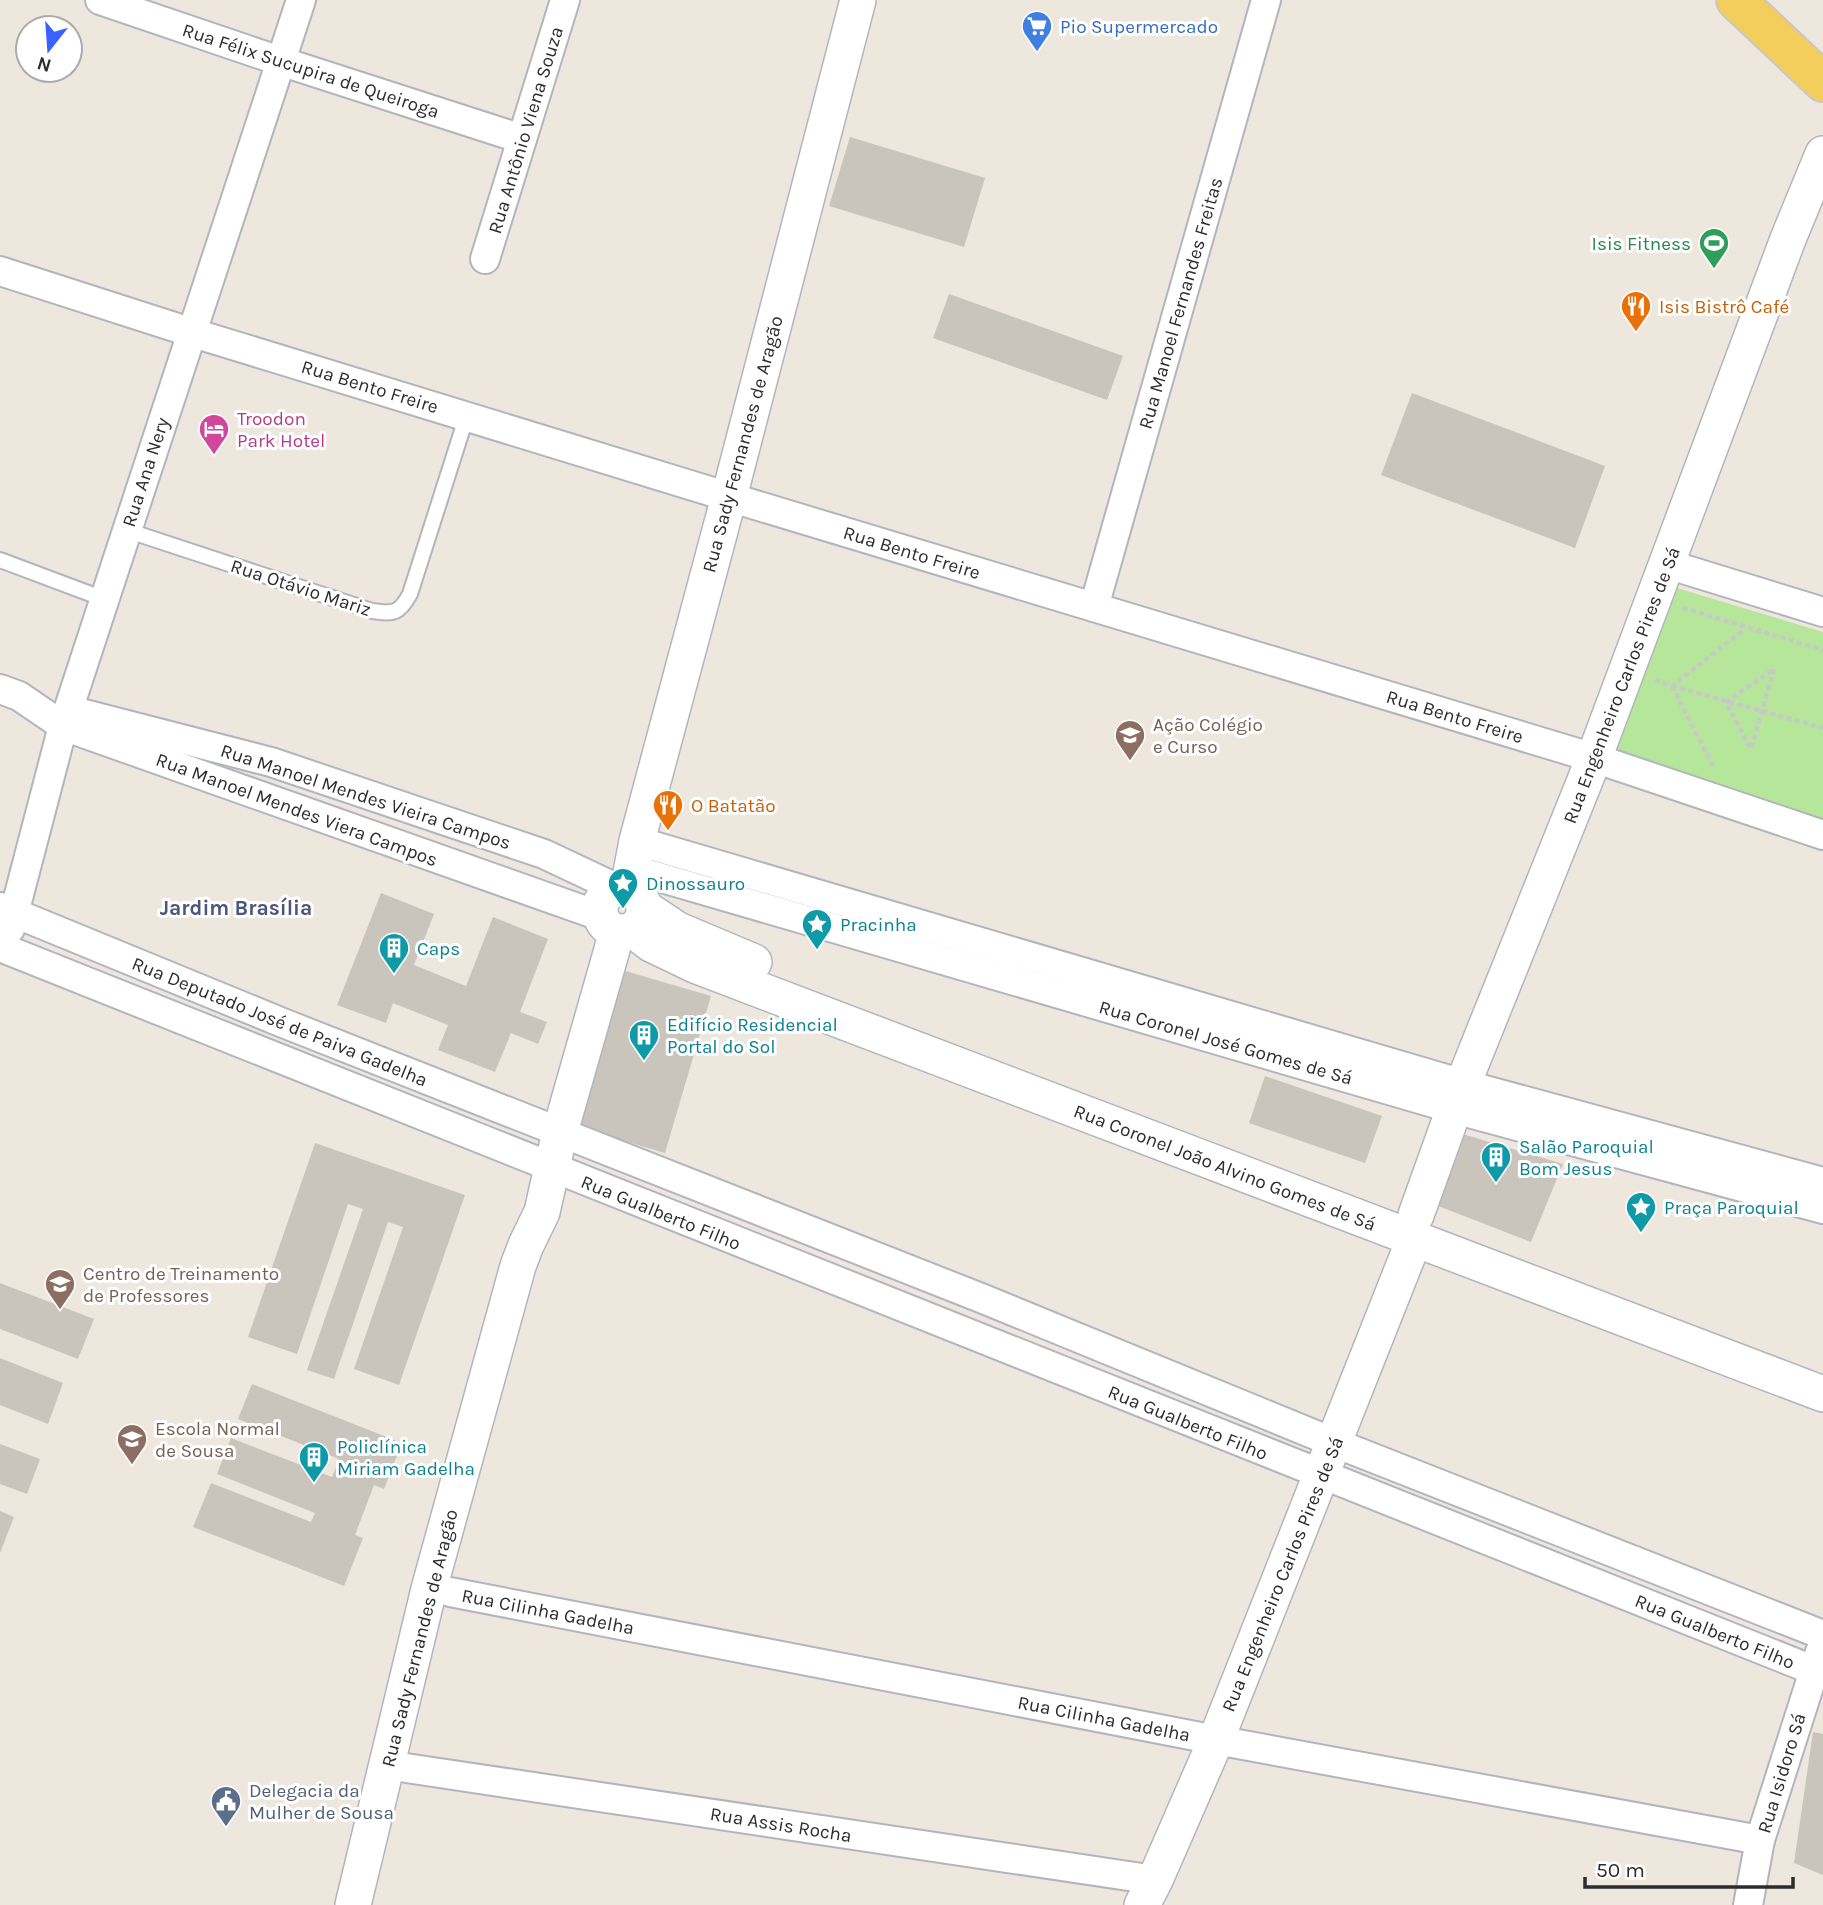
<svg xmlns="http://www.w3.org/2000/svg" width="1823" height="1905" font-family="Karla,sans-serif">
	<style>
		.green { fill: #b5e699 }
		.building { fill: #c9c5bc }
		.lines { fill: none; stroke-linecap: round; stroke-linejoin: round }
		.service-casing { stroke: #b2b5c0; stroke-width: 18 }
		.minor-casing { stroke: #b2b5c0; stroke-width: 32 }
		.tertiary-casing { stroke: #b2b5c0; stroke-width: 38 }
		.primary-casing { stroke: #c8c8c8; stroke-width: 42 }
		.path { stroke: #c8c8c8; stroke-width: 4.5; stroke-dasharray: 5 3.5; stroke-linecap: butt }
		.service { stroke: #fff; stroke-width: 14 }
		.minor { stroke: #fff; stroke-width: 28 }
		.tertiary { stroke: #fff; stroke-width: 35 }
		.primary { stroke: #f4ce5c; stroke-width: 38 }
		.labels { text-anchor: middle; stroke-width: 6; stroke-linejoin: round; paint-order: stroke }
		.shop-label { font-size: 19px; fill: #366cbe; stroke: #fff; text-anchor: start }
		.street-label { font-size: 19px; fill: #2c2c2c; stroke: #fff }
		.leisure-label { font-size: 19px; fill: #27864d; stroke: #fff; text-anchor: end }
		.food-label { font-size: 19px; fill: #c56008; stroke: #fff; text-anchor: start }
		.hotel-label { font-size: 19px; fill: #b23c85; stroke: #fff; text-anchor: start }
		.education-label { font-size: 19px; fill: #785e54; stroke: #fff; text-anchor: start }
		.culture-label { font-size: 19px; fill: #0d838f; stroke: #fff; text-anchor: start }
		.service-label { font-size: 19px; fill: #4e5e75; stroke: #fff; text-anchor: start }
		.neighbourhood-label { font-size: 21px; font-weight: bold; fill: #4b557e; stroke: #fff }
	</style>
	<rect width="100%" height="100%" fill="#eee7de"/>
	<!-- green -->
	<path class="green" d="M1667 585 1823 632V820L1611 752Z"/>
	<!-- building -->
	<g class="building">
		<path d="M850 137 985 178 964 247 829 206Z"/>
		<path d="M949 294 1123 356 1107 400 933 338Z"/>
		<path d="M1412 393 1605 466 1575 548 1381 475Z"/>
		<path d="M381 893 434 914 414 965 466 986 493 917 548 939 520 1012 547 1022 538 1044 511 1033 495 1072 438 1050 448 1025 393 1003 386 1023 337 1005Z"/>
		<path d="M622 970 711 996 665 1153 577 1127Z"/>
		<path d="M1265 1076 1382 1116 1365 1163 1249 1123Z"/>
		<path d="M1453 1131 1563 1164 1531 1242 1433 1204Z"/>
		<path d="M315 1143 465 1195 399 1385 354 1369 403 1227 388 1222 334 1379 307 1370 363 1209 348 1204 297 1354 248 1337Z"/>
		<path d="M0 1283 94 1319 78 1359 0 1329Z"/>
		<path d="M0 1358 63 1383 48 1424 0 1405Z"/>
		<path d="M252 1384 402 1443 384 1489 374 1485 355 1535 363 1538 344 1586 193 1527 211 1483 311 1522 315 1513 217 1474 231 1438 332 1477 339 1459 238 1419Z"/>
		<path d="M0 1444 40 1459 27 1494 0 1484Z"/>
		<path d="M0 1511 14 1517 0 1553Z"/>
		<path d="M1813 1732 1823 1734V1875L1794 1863Z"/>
	</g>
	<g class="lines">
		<!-- service casing -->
		<g class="service-casing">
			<g id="service">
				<path d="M126 530 372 611C394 614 399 614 410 594L467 415"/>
				<path d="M0 560 104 599"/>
			</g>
		</g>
		<!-- minor casing -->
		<g class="minor-casing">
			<g id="minor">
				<path d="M100 0 280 61 522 139"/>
				<path d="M485 259 565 0"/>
				<path d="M0 271 190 332 729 497 1594 758 1823 835"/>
				<path d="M1667 564 1823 612"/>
				<path d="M1094 607 1266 0"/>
				<path d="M0 689 19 696 63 726 600 916"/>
				<path d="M69 710 271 762 544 854 616 888"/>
				<path d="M637 841 1463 1084 1823 1182"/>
				<path d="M631 869 1454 1109 1823 1209"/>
				<path d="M0 907 283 1023 981 1298 1335 1443 1823 1635"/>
				<path d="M10 929 63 726 301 0"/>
				<path d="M0 947 1823 1674"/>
				<path d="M450 1592 1216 1740 1760 1840"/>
				<path d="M406 1768 1155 1880"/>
				<path d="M1748 1905 1760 1840 1820 1652"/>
			</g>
		</g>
		<!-- tertiary casing -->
		<g class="tertiary-casing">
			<g id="tertiary">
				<circle cx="622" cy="910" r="22"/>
				<path d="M628 888 637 841 729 497 858 0"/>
				<path d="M645 908 678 930 754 962"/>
				<path d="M633 930 651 944 697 966 1823 1394"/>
				<path d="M1416 1215 1463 1084 1594 758 1788 239 1823 154"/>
				<path d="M353 1905 429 1589 518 1266 526 1245 542 1212 560 1132 617 932"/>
				<path d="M1142 1905 1155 1880 1216 1740 1414 1240"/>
			</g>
		</g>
		<!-- primary casing -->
		<g class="primary-casing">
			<path id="primary" d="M1736 0 1823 82"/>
		</g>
		<!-- path -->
		<g class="path">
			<path d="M1683 608 1823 650"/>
			<path d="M1774 669 1751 749 1726 702Z"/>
			<path d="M1655 680 1672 686 1745 629"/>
			<path d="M1672 686 1823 728"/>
			<path d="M1672 686 1714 768"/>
		</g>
		<!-- service -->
		<use href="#service" class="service"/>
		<!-- minor -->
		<use href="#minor" class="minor"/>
		<!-- tertiary -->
		<use href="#tertiary" class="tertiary"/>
		<!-- primary -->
		<use href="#primary" class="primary"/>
	</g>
	<!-- icons -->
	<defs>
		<g id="supermarket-pin" transform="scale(1.575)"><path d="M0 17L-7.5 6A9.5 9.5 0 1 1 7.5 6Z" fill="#3f7fe0" stroke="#fff"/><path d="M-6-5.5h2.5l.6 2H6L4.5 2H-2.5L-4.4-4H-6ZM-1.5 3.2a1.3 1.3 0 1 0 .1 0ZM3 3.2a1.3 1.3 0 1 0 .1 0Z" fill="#fff"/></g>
		<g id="stadium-pin" transform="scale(1.575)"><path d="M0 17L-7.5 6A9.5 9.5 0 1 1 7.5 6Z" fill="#2e9e5b" stroke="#fff"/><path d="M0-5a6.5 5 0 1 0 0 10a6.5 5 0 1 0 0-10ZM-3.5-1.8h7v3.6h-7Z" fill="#fff"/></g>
		<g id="restaurant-pin" transform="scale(1.575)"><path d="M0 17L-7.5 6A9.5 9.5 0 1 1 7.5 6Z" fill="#e8710a" stroke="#fff"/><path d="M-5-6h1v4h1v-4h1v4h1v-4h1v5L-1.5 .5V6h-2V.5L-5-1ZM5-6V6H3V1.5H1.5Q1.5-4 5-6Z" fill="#fff"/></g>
		<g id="hotel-pin" transform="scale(1.575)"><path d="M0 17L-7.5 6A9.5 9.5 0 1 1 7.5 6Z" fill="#d1479c" stroke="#fff"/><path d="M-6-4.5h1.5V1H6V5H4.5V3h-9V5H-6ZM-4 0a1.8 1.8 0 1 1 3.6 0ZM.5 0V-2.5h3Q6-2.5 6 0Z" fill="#fff"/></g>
		<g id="school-pin" transform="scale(1.575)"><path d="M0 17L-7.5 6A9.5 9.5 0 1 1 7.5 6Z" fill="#8d6e63" stroke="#fff"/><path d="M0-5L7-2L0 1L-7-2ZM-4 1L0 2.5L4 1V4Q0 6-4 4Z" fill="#fff"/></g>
		<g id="sight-pin" transform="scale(1.575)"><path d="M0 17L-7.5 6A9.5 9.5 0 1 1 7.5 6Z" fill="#0f9aa8" stroke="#fff"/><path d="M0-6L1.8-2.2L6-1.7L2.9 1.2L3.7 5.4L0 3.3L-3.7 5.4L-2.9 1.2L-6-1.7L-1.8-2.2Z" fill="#fff"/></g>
		<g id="building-pin" transform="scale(1.575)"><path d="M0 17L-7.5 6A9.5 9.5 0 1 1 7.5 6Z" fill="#0f9aa8" stroke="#fff"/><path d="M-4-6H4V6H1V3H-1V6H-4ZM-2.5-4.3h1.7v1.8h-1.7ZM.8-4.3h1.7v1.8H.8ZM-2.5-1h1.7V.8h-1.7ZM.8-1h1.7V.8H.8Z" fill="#fff"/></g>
		<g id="university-pin" transform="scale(1.575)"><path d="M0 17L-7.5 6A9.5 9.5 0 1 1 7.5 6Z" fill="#8d6e63" stroke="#fff"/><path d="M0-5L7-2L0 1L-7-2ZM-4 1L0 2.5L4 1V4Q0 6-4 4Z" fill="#fff"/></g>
		<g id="civic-pin" transform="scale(1.575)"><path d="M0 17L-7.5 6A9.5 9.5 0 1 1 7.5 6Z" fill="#5c6f8a" stroke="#fff"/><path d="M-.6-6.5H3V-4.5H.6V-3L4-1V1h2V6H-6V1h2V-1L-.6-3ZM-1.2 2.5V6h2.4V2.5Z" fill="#fff"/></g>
	</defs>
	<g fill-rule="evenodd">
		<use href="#supermarket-pin" x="1037" y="26"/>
		<use href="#stadium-pin" x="1714" y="243"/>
		<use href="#restaurant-pin" x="1636" y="306"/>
		<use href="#hotel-pin" x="214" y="429"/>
		<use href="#school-pin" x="1130" y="735"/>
		<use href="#restaurant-pin" x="668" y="805"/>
		<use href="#sight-pin" x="623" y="883"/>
		<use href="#sight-pin" x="817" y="924"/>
		<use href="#building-pin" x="394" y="948"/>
		<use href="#building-pin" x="644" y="1035"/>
		<use href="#building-pin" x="1496" y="1157"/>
		<use href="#sight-pin" x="1641" y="1207"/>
		<use href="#university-pin" x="60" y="1284"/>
		<use href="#university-pin" x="132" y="1439"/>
		<use href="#building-pin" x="314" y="1457"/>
		<use href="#civic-pin" x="226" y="1801"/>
	</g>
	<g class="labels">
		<!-- shop labels -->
		<g class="shop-label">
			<text x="1060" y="33">Pio Supermercado</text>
		</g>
		<!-- street labels -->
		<g class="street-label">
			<text transform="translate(311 70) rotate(18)" y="7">Rua Félix Sucupira de Queiroga</text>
			<text transform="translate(525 130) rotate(-73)" y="7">Rua Antônio Viena Souza</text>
			<text transform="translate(1180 303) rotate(-74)" y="7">Rua Manoel Fernandes Freitas</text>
			<text transform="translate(370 386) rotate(17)" y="7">Rua Bento Freire</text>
			<text transform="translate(742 444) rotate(-75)" y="7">Rua Sady Fernandes de Aragão</text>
			<text transform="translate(145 472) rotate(-72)" y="7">Rua Ana Nery</text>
			<text transform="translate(912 552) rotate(17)" y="7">Rua Bento Freire</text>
			<text transform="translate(301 587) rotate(18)" y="7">Rua Otávio Mariz</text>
			<text transform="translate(1621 685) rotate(-69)" y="7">Rua Engenheiro Carlos Pires de Sá</text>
			<text transform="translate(1455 716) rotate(17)" y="7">Rua Bento Freire</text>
			<text transform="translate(366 796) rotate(18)" y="7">Rua Manoel Mendes Vieira Campos</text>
			<text transform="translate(297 809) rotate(20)" y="7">Rua Manoel Mendes Viera Campos</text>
			<text transform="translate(280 1021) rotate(22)" y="7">Rua Deputado José de Paiva Gadelha</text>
			<text transform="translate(1226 1042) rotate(16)" y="7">Rua Coronel José Gomes de Sá</text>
			<text transform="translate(1225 1167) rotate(21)" y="7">Rua Coronel João Alvino Gomes de Sá</text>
			<text transform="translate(661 1212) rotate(22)" y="7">Rua Gualberto Filho</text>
			<text transform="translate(1188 1422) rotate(22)" y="7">Rua Gualberto Filho</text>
			<text transform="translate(1282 1574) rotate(-68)" y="7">Rua Engenheiro Carlos Pires de Sá</text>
			<text transform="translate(548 1611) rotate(11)" y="7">Rua Cilinha Gadelha</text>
			<text transform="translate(1715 1631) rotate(22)" y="7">Rua Gualberto Filho</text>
			<text transform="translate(419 1638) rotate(-76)" y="7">Rua Sady Fernandes de Aragão</text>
			<text transform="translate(1104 1718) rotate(11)" y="7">Rua Cilinha Gadelha</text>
			<text transform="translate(1781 1773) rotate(-73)" y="7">Rua Isidoro Sá</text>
			<text transform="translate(781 1824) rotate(9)" y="7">Rua Assis Rocha</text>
		</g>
		<!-- leisure labels -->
		<g class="leisure-label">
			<text x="1691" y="250">Isis Fitness</text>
		</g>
		<!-- food labels -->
		<g class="food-label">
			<text x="1659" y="313">Isis Bistrô Café</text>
			<text x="691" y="812">O Batatão</text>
		</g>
		<!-- hotel labels -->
		<g class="hotel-label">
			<text x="237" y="425">Troodon<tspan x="237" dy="22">Park Hotel</tspan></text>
		</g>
		<!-- education labels -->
		<g class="education-label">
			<text x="1153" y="731">Ação Colégio<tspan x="1153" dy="22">e Curso</tspan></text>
			<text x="83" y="1280">Centro de Treinamento<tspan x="83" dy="22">de Professores</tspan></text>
			<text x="155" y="1435">Escola Normal<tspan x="155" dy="22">de Sousa</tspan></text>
		</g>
		<!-- culture labels -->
		<g class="culture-label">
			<text x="646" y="890">Dinossauro</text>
			<text x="840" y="931">Pracinha</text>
			<text x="417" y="955">Caps</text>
			<text x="667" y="1031">Edifício Residencial<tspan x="667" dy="22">Portal do Sol</tspan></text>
			<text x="1519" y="1153">Salão Paroquial<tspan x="1519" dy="22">Bom Jesus</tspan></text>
			<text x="1664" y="1214">Praça Paroquial</text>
			<text x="337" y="1453">Policlínica<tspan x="337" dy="22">Miriam Gadelha</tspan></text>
		</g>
		<!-- service labels -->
		<g class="service-label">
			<text x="249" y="1797">Delegacia da<tspan x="249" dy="22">Mulher de Sousa</tspan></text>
		</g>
		<!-- neighbourhood labels -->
		<g class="neighbourhood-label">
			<text x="236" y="915">Jardim Brasília</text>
		</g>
	</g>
	<!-- north arrow -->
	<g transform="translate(49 49) rotate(197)"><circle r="33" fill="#ffffff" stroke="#ababab" stroke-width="2"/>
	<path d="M0-5L12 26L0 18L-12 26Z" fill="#3a62fe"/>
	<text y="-10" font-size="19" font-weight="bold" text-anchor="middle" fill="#2c2c2c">N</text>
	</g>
	<!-- scale -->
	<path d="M1585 1877v10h208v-10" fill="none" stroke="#2c2c2c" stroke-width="3.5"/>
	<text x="1596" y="1877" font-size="21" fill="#2c2c2c" stroke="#ffffff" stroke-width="5" paint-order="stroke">50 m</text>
</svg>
